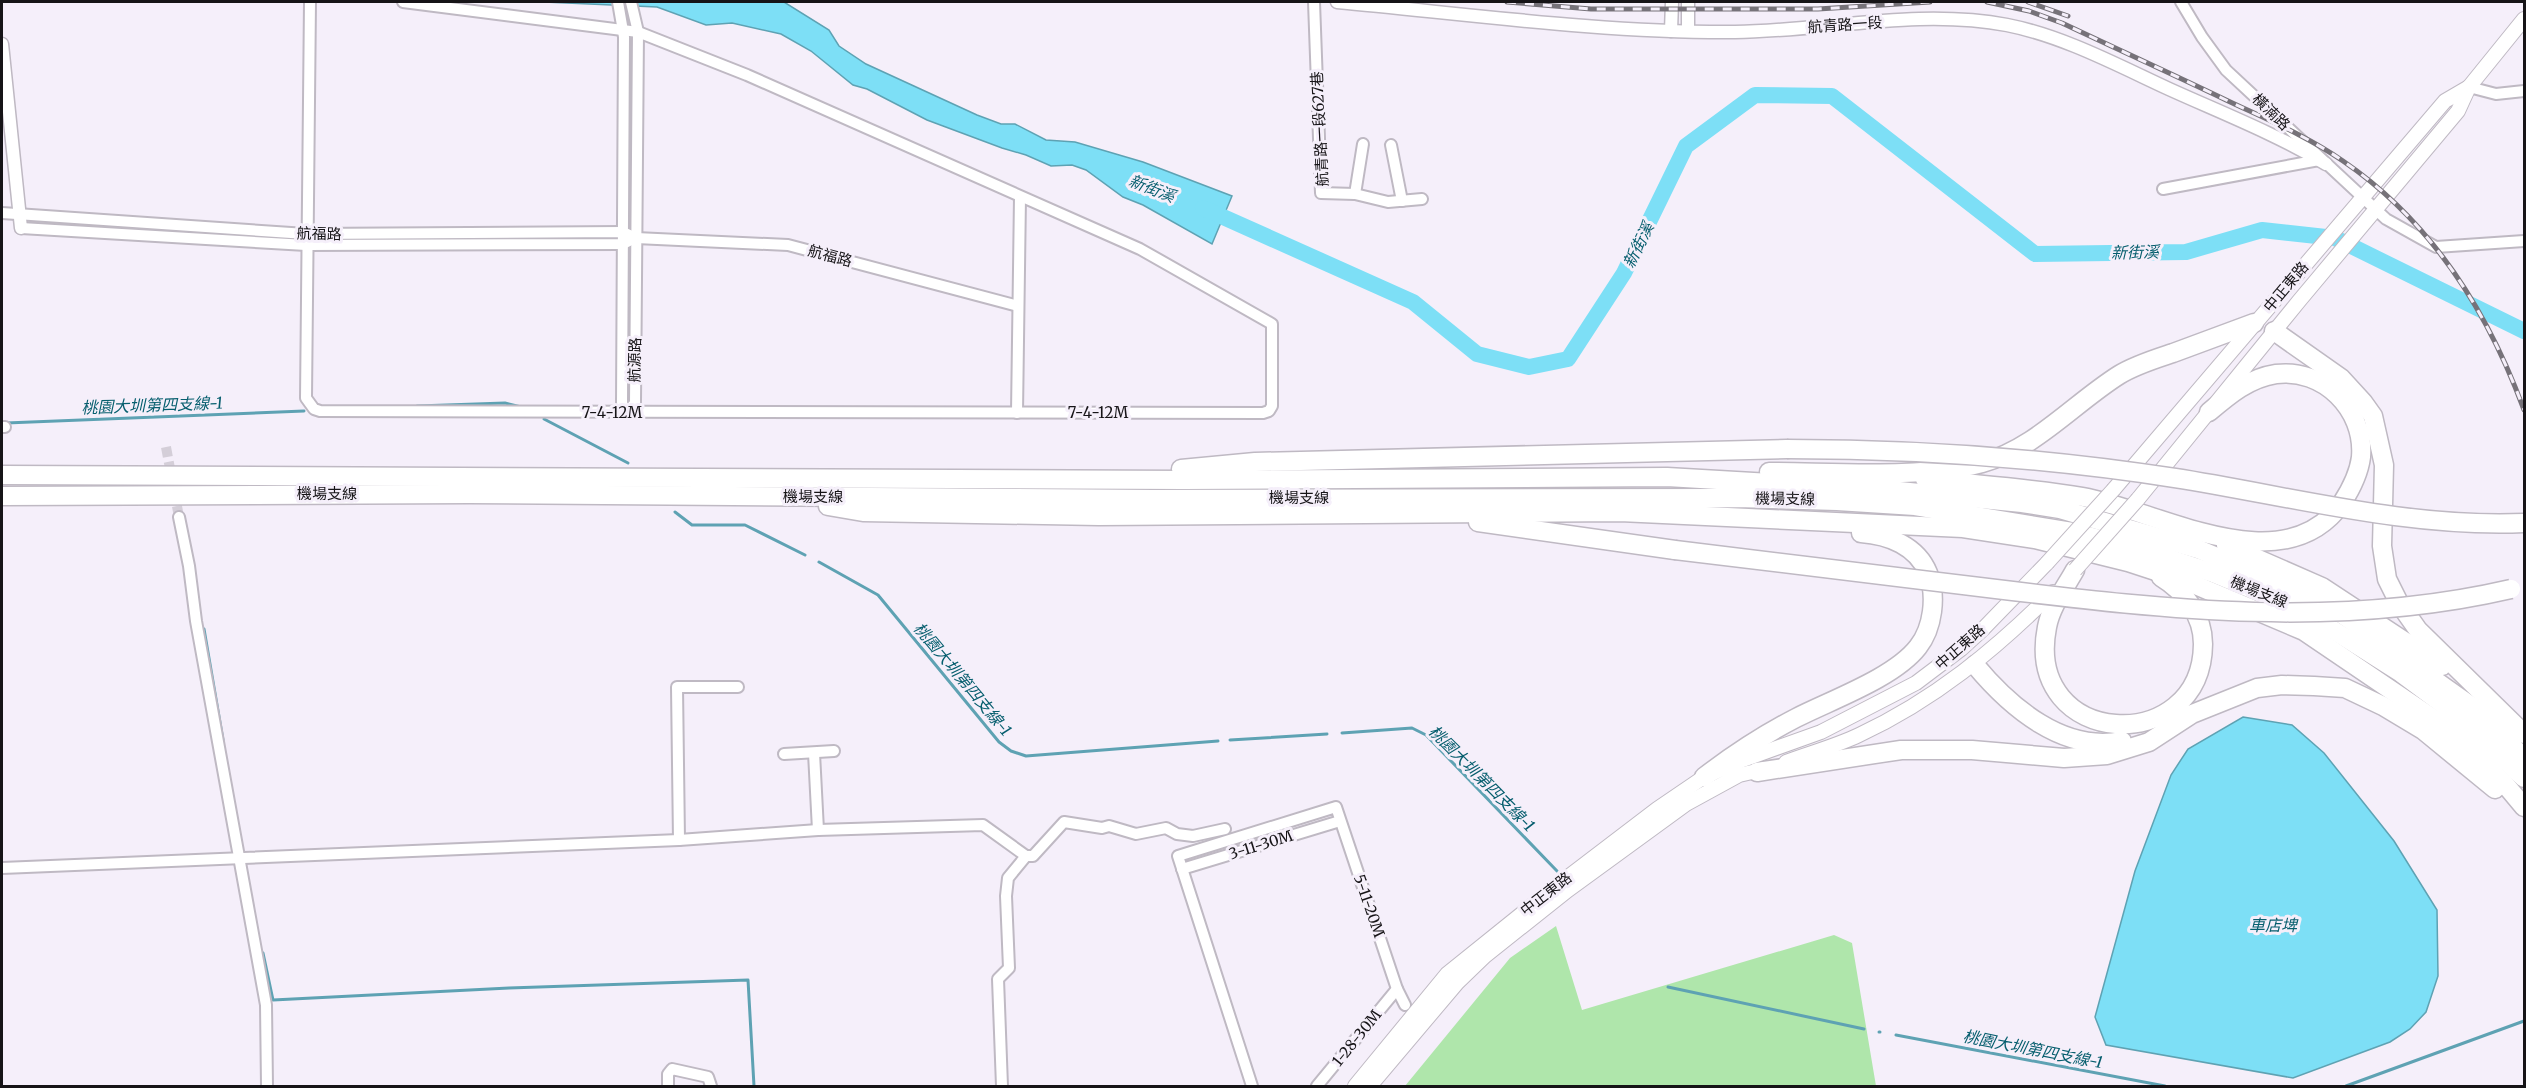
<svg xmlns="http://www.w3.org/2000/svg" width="2526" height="1088" font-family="Merriweather,'Noto Sans TC',serif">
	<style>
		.green { fill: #afe6ab }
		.water { fill: #7ddff6; stroke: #5ea2b3; stroke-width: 1.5 }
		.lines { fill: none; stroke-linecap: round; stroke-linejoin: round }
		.stream { stroke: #5ea2b3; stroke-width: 3 }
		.river { stroke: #7ddff6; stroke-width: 16 }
		.minor-tunnel { stroke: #d4ced8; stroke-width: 10; stroke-dasharray: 10 5; stroke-linecap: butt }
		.minor-casing { stroke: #bfb9c3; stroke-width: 14 }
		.tertiary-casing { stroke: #bfb9c3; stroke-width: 15 }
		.secondary-casing { stroke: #bfb9c3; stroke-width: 16 }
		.motorway-casing { stroke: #bfb9c3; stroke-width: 21 }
		.minor { stroke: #fff; stroke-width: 10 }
		.tertiary { stroke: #fff; stroke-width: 12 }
		.secondary { stroke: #fff; stroke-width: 14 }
		.motorway { stroke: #fff; stroke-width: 18 }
		.rail-casing { stroke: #767279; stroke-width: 5 }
		.rail { stroke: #f5effa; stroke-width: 3; stroke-dasharray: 9; stroke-linecap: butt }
		.secondary-bridge-casing { stroke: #bfb9c3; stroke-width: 16; stroke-linecap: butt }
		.motorway-bridge-casing { stroke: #bfb9c3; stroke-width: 21; stroke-linecap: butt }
		.secondary-bridge { stroke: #fff; stroke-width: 14 }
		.motorway-bridge { stroke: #fff; stroke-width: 18 }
		.labels { text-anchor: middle; stroke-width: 6; stroke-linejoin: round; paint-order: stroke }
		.street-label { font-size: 15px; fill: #161417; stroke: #f5effa }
		.water-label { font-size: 16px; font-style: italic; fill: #065e6e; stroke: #f5effa }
	</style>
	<rect width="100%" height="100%" fill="#f5effa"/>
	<!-- green -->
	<path class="green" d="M1556 926 1582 1010 1834 935 1852 943 1876 1086H1405L1510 958Z"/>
	<!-- water -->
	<g class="water">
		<path d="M544 2H784L829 30 839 46 866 64 977 115 1001 124H1015L1046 140 1075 142 1143 162 1232 196 1212 244 1143 205 1123 197 1086 170 1072 165 1051 166 1026 155 1002 148 927 120 867 89 853 85 811 51 781 34 732 23 706 25 657 7Z"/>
		<path d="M2243 717 2292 725 2324 753 2394 841 2437 910 2438 976 2426 1012 2410 1029 2390 1042 2293 1078 2106 1045 2095 1017 2135 871 2171 775 2188 749Z"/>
	</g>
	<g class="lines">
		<!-- stream -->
		<g class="stream">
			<path d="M417 406 505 403 521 407"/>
			<path d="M544 419 628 463"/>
			<path d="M6 423 304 411"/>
			<path d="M675 512 692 525H745L805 555"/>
			<path d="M819 562 878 595 999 742 1011 751 1026 756 1218 741"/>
			<path d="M204 629 223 740"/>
			<path d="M1342 733 1412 728 1426 735 1557 871"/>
			<path d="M1230 740 1327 734"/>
			<path d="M263 953 273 1000 509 988 748 980 754 1086"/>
			<path d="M1668 987 1864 1029"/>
			<path d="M1879 1032H1880"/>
			<path d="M1896 1035 2165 1086"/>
			<path d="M2346 1086 2524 1021"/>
		</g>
		<!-- river -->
		<path class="river" d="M1203 208 1413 302 1477 354 1529 367 1568 359 1624 273 1686 146 1755 95 1832 96 2035 254 2186 252 2262 230 2335 238 2524 331"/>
		<!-- minor-tunnel -->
		<path class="minor-tunnel" d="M166 447 179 517"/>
		<!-- minor casing -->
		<g class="minor-casing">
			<g id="minor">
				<path d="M310 2 306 398 314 409 320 411 1263 413 1269 411 1272 406V324L1140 249 747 75 638 32 403 2"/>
				<path d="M618 2 624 37 622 403 626 413 635 403 638 32 631 2"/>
				<path d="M1314 2 1321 193 1355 194 1388 202 1422 199"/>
				<path d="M2181 2 2202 37 2226 70 2386 219 2436 247 2524 241"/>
				<path d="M2469 87 2496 94 2524 91"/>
				<path d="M1391 145 1402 201"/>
				<path d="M2163 189 2319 160"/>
				<path d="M1355 194 1363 144"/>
				<path d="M2 213 306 234 623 232 636 238 788 245 1018 306"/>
				<path d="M21 228 306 245 623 244 629 241"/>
				<path d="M1017 413 1020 197"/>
				<path d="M2 427H5"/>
				<path d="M179 517 189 566 196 621 266 1005 267 1086"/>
				<path d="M814 753 818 830"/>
				<path d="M784 754 834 751"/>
				<path d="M679 840 677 687H738"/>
				<path d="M2 868 679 840 818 830 983 825 1026 856H1033L1064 822 1102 828 1109 826 1136 834 1166 828 1177 834 1193 836 1225 829"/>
				<path d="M1182 869 1340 821"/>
				<path d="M668 1086V1074L672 1069 708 1077 711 1086"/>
				<path d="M1002 1086 998 979 1009 968 1006 896 1008 878 1026 856"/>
				<path d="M1252 1086 1178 856 1336 807 1397 989 1405 1005"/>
				<path d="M1317 1086 1397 989"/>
			</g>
		</g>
		<!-- tertiary casing -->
		<g class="tertiary-casing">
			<g id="tertiary">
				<path d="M1337 2C1467 14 1605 33 1735 32 1825 31 1917 8 2007 25 2063 36 2117 65 2169 89 2222 113 2276 134 2326 164"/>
				<path d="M1671 31 1672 2"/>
				<path d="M1688 31V2"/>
				<path d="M2 44 21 228"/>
			</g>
		</g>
		<!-- secondary casing -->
		<g class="secondary-casing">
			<g id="secondary">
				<path d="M2114 489 2445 101 2469 87"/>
				<path d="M2138 499 2299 301 2458 111 2469 87 2524 19"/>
				<path d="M1786 762C1810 753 1836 746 1859 735 1934 700 1995 650 2053 592"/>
				<path d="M1355 1086 1447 974 1560 883 1657 809 1704 777 1740 761 1821 732 1916 683 1961 649 1984 628 2047 563"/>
				<path d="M1370 1086 1457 983 1485 956 1568 890 1686 804 1739 775 1765 769"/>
			</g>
		</g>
		<!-- motorway casing -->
		<g class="motorway-casing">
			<g id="motorway">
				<path d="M2274 331 2341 378 2363 402 2373 416 2384 465 2382 546 2387 579 2399 603 2418 630 2524 734"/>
				<path d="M1181 469 1255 462 1787 449"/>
				<path d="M1769 472C1834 472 1921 479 1982 463 2035 449 2073 404 2119 375 2135 365 2155 359 2173 353 2200 343 2227 333 2254 323"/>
				<path d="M2 475 1184 480 1667 477 1889 490 2022 503 2060 509 2198 549 2326 603 2474 708 2524 758"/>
				<path d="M1925 479C1977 485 2031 488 2083 497 2159 511 2283 586 2342 503 2351 489 2359 473 2361 457 2365 409 2323 368 2276 374 2249 378 2229 395 2209 412"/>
				<path d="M2 496 469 494 1153 499 1737 498 1837 501 1915 506 2072 532 2146 551 2213 573 2300 609 2401 673 2456 714 2524 778"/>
				<path d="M828 506 863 512 1099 516 1620 512 1963 528 2035 539 2128 562 2186 581 2304 631 2444 726 2504 783 2524 807"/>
				<path d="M1478 522 1675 550"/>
				<path d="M2226 545 2322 587 2442 666"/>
				<path d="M2075 570C2065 588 2051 606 2047 627 2023 749 2202 758 2203 644 2203 615 2184 591 2161 577"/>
				<path d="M1975 665C2010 707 2063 753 2122 741"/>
				<path d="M1757 772 1901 750H1972L2064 758 2107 755 2149 742 2192 714 2257 688 2282 685 2314 686 2345 688 2383 706 2423 730 2495 789"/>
				<path d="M1704 777C1734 754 1763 735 1796 718 1831 700 1894 678 1918 647 1933 628 1937 596 1928 573 1917 546 1889 535 1861 533"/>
			</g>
		</g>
		<!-- minor -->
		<use href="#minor" class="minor"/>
		<!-- tertiary -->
		<use href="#tertiary" class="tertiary"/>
		<!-- secondary -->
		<use href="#secondary" class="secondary"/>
		<!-- motorway -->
		<use href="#motorway" class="motorway"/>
		<!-- rail casing -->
		<g class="rail-casing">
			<g id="rail">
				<path d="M1507 2 1591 9H1818L1930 2"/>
				<path d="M1987 2 2029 11 2062 23C2117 49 2172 74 2226 100 2266 119 2307 136 2343 161 2431 221 2488 312 2524 410"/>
				<path d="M2028 2 2068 16"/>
			</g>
		</g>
		<!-- rail -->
		<use href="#rail" class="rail"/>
		<!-- secondary-bridge casing -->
		<g class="secondary-bridge-casing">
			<g id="secondary-bridge">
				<path d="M2047 563 2114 489"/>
				<path d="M2075 570 2138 499"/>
			</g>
		</g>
		<!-- motorway-bridge casing -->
		<g class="motorway-bridge-casing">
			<g id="motorway-bridge">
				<path d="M1787 449C1917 449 2046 458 2175 478 2290 496 2406 528 2524 523"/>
				<path d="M1675 550C1782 563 1889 576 1996 589 2169 610 2339 629 2511 589"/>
			</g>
		</g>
		<!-- secondary-bridge -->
		<use href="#secondary-bridge" class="secondary-bridge"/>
		<!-- motorway-bridge -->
		<use href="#motorway-bridge" class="motorway-bridge"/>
	</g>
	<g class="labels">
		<!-- street labels -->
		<g class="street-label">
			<text transform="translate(1845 25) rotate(-4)" y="5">航青路一段</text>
			<text transform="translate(2271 112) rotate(44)" y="5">橫湳路</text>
			<text transform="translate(1320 129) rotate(-93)" y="5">航青路一段627巷</text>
			<text transform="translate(319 234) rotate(1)" y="5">航福路</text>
			<text transform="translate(830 256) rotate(15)" y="5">航福路</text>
			<text transform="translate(2286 287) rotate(-50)" y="5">中正東路</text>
			<text transform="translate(635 360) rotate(-89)" y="5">航源路</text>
			<text x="612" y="418">7-4-12M</text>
			<text x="1098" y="418">7-4-12M</text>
			<text x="327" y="499">機場支線</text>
			<text x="813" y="502">機場支線</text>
			<text x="1299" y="503">機場支線</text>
			<text transform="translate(1785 499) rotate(1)" y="5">機場支線</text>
			<text transform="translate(2259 592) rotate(22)" y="5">機場支線</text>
			<text transform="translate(1960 647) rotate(-41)" y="5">中正東路</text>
			<text transform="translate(1261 845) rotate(-17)" y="5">3-11-30M</text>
			<text transform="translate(1546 894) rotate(-38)" y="5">中正東路</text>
			<text transform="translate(1369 906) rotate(71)" y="5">5-11-20M</text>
			<text transform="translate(1357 1038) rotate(-51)" y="5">1-28-30M</text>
		</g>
		<!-- water labels -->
		<g class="water-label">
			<text transform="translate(1152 188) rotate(21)" y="6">新街溪</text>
			<text transform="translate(1638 245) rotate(-64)" y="6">新街溪</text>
			<text transform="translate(2135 252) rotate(-1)" y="6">新街溪</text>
			<text transform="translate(152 405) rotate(-2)" y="6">桃園大圳第四支線-1</text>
			<text transform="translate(963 679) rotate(50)" y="6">桃園大圳第四支線-1</text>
			<text transform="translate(1482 778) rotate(45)" y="6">桃園大圳第四支線-1</text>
			<text x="2273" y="931">車店埤</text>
			<text transform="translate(2033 1049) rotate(11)" y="6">桃園大圳第四支線-1</text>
		</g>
	</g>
	<!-- border -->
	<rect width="2526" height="1088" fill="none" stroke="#161417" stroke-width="6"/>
</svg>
